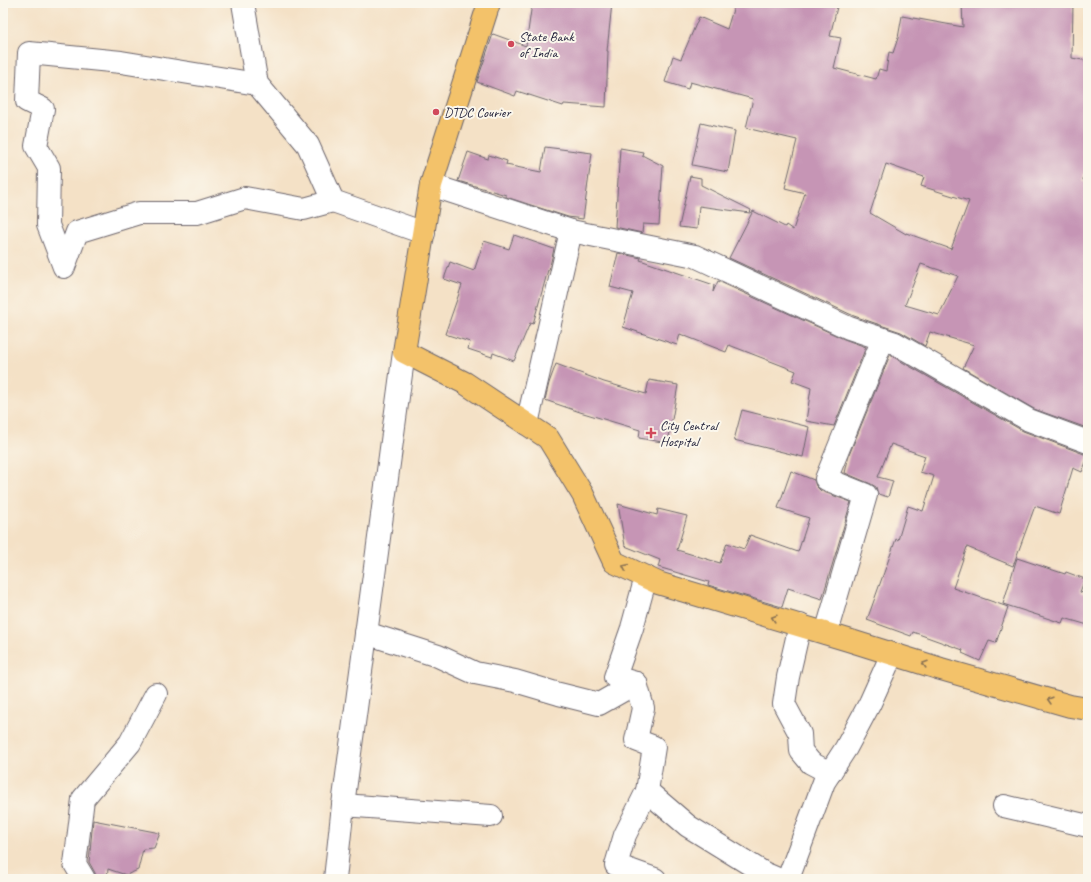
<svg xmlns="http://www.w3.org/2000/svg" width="1091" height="882" font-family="Caveat,sans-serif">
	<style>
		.building { fill: #c695b5; fill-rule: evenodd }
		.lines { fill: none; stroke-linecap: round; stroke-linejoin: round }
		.minor-casing { stroke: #6c656c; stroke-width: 24 }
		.major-casing { stroke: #6c656c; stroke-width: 24 }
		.minor { stroke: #fff; stroke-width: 22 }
		.major { stroke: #f3c26a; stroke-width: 22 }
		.oneway { stroke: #8a7252 }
		.poi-dot { fill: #d1495b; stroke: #fbf7ec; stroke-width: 1.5 }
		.labels { text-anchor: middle; stroke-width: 4; stroke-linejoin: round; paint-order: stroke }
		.poi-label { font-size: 14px; fill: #22223b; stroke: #fbf7ec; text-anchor: start }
	</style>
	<rect width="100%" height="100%" fill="#fbf7ec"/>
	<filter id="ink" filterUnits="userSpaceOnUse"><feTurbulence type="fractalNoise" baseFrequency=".025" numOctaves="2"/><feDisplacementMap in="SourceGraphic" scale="8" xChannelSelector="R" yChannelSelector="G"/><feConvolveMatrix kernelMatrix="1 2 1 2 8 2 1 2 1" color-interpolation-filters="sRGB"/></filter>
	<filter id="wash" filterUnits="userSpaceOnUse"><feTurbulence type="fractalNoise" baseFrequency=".012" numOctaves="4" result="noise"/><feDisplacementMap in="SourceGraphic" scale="16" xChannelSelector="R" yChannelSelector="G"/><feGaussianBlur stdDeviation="0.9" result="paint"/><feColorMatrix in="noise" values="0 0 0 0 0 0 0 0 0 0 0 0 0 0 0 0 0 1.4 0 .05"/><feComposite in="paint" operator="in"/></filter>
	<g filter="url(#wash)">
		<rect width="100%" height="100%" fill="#f4e1c6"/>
		<g id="blocks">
			<!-- building -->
			<g class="building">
				<path d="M532 3H612L607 51H608L606 107 564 104 563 106 517 91 515 96 477 82 493 34 526 46Z"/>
				<path d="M735 3H838L830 36 841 38 834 68 876 79 879 69 886 71 889 52 893 53 898 38 902 16 963 27 962 3H1073L1072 58 1088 61V158L1083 180 1088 182V415L1084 427 1034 409 963 368 974 345 930 332 925 346 901 332 854 316 729 258 753 211 785 227 786 225 793 230 805 193 785 188 797 140 746 128 753 99 690 82 688 89 665 82 673 56 681 59 699 17 727 29ZM886 164 924 177 921 186 969 201 951 249 906 233V234L870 213ZM921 264 958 276 939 315 905 305Z"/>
				<path d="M701 123 735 131 728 172 692 165Z"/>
				<path d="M545 147 592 153 583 219 568 217 506 197V195L458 181 468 152 488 159 489 155 507 161 506 165 541 172Z"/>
				<path d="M620 148 643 152 642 155 663 166 659 225 643 224 642 233 615 227Z"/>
				<path d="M690 176 701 178V185L751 210 750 213 699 206 697 229 679 227Z"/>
				<path d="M514 235 554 249 549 270H548L533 324 530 323 514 361 493 353 492 357 468 349 470 342 445 334 462 285 444 279 450 262 474 271 484 241 509 249Z"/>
				<path d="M618 253 641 258 640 260 714 285 713 292 718 281 844 339 866 347 834 426 806 421 811 388 792 381 796 371 729 345 726 352 680 334 677 345 623 327 633 293 610 287Z"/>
				<path d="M890 355 1023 431 1084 454H1088V457L1082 472 1073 468 1059 514 1035 506 1013 566 967 547 953 588 1008 607 996 643 989 641 980 661 962 653 963 650 913 632 911 636 867 620 896 539 898 540 908 506 923 511 934 476 920 472 925 456 891 444 878 477 893 481 888 497 878 494 876 487 871 484 845 473 849 455Z"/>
				<path d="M556 364 604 382 646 394 649 380 678 385 668 443 639 438 640 430 580 412 545 400 549 383Z"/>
				<path d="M742 410 809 427 803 457 734 440Z"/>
				<path d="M791 471 814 480 816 486 821 491 851 502 822 599 788 588 782 607 708 585 709 582 658 567 660 560 625 546 618 504 657 515 658 509 687 516 677 550 720 563 727 543 744 549 750 535 798 552 809 518 778 508Z"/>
				<path d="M1017 558 1065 574 1066 572 1085 579 1080 592 1088 595V625L1064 618 1062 623 1003 604Z"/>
				<path d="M93 820 160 833 154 848 143 849 138 870 126 875 108 869 107 879H96L95 873 89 862Z"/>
			</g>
		</g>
	</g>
	<g filter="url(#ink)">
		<use href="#blocks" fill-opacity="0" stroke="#6c656c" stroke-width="1"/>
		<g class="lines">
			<!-- minor casing -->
			<g class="minor-casing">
				<g id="minor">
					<path d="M243 3 257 84 308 145 333 201 424 233"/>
					<path d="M257 84 121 62 29 53 27 101 43 109 36 146 49 168 48 225 64 267 77 232 139 213H197L245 198 304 209 333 201"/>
					<path d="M431 185 571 231 695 256 849 328 895 343 1029 420 1088 442"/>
					<path d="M527 424 571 231"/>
					<path d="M646 577 632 628 615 677 636 683 643 708 636 740 654 747 647 791 625 835 616 865 655 879"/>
					<path d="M800 625 788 677 784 704 800 734 801 751 811 763 830 773"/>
					<path d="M366 633 438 656 475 673 515 681 559 694 599 704 636 683"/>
					<path d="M826 633 866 495 826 479 883 339"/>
					<path d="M647 791 688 826 764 873 778 879"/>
					<path d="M343 805 491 816"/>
					<path d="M1004 806 1088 826"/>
					<path d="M84 879 75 864 83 799 130 743 156 694"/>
					<path d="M335 879 343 805 404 352"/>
					<path d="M788 879 824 782 846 748 870 703 892 654"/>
				</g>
			</g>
			<!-- major casing -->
			<g class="major-casing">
				<path id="major" d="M489 3 431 185 404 352 465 383 548 438 583 495 614 562 658 583 848 640 941 669 1070 706 1088 709"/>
			</g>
			<!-- minor -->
			<use href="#minor" class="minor"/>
			<!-- major -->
			<use href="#major" class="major"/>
		</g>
		<!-- one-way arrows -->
		<defs><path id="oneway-chevron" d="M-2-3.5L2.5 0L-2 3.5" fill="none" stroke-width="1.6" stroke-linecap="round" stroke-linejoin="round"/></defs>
		<g class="oneway">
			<use href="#oneway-chevron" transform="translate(625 567) rotate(-155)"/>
			<use href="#oneway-chevron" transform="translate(774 618) rotate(-163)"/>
			<use href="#oneway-chevron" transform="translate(925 664) rotate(-162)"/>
			<use href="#oneway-chevron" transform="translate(1050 700) rotate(-164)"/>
		</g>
	</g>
	<!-- markers -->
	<g class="poi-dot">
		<circle cx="511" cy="44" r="4"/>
		<circle cx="436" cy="112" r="4"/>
		<path d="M649 427h4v4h4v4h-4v4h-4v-4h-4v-4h4z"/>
	</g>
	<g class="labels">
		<!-- poi labels -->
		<g class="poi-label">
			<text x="519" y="41">State Bank<tspan x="519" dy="16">of India</tspan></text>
			<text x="444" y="117">DTDC Courier</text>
			<text x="660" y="430">City Central<tspan x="660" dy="16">Hospital</tspan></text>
		</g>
	</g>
	<!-- margin -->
	<rect width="1091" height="882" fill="none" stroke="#fbf7ec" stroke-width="16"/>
</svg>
